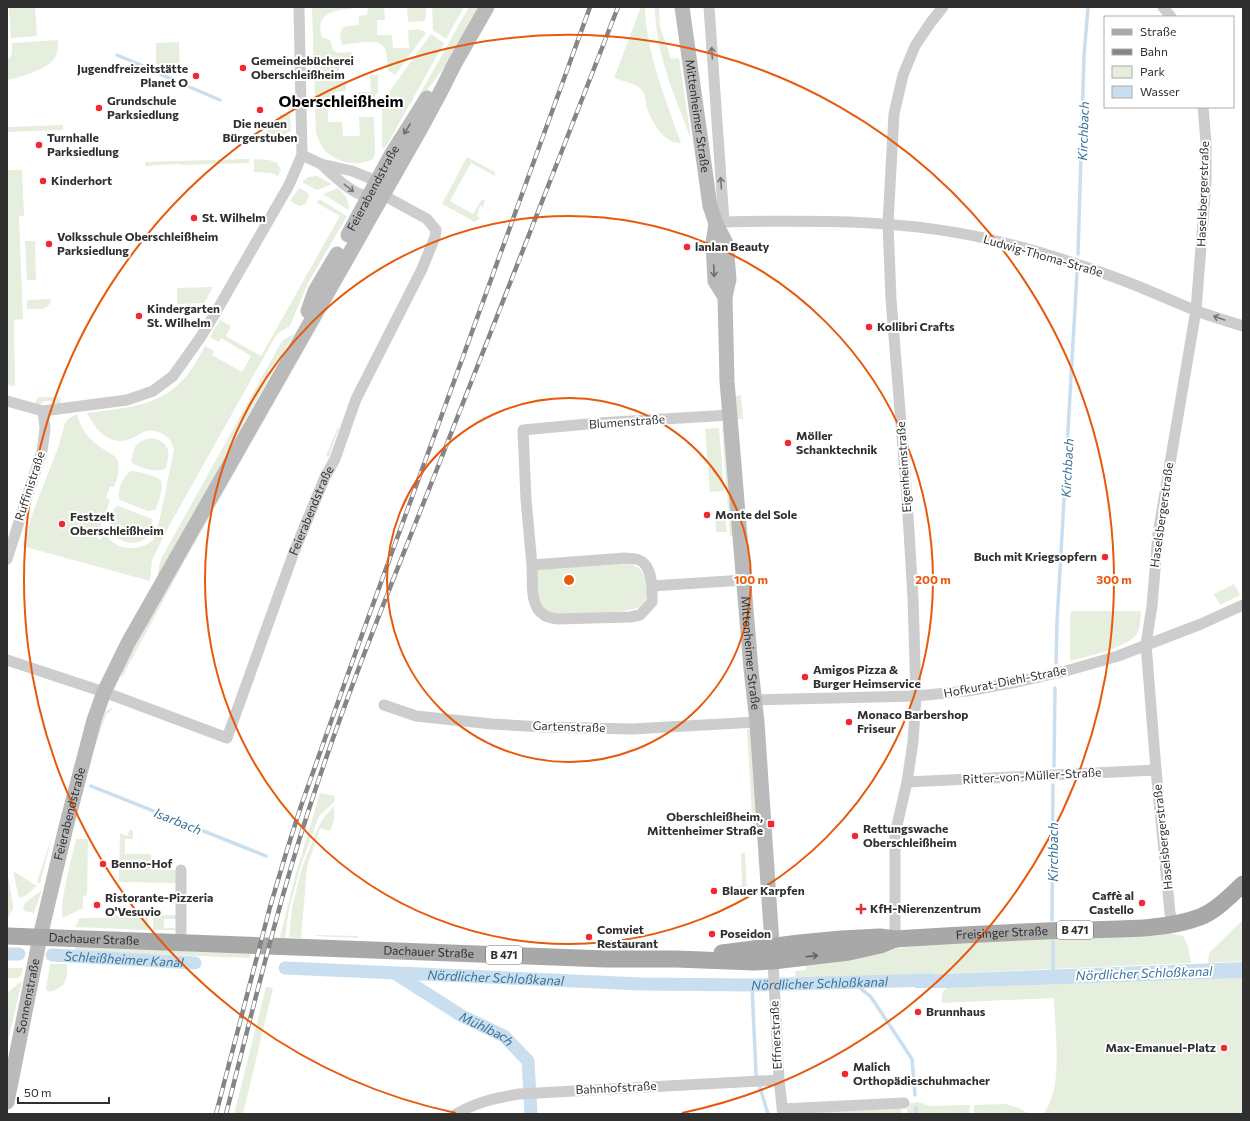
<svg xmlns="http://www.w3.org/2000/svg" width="1250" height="1121" font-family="Commissioner,sans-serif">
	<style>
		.green { fill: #e6eede }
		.water { fill: #c9dfef }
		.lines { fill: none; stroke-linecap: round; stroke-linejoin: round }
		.stream { stroke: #c9dfef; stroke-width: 3.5 }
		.canal { stroke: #c9dfef; stroke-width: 13 }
		.minor { stroke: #cdcdcd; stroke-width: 11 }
		.secondary { stroke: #bababa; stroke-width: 15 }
		.primary { stroke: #a8a8a8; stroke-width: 17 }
		.rail-casing { stroke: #858585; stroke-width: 4.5 }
		.rail { stroke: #fff; stroke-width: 3; stroke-dasharray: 9; stroke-linecap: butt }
		.oneway { stroke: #777 }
		.oneway2 { stroke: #6e6e6e }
		.oneway3 { stroke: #606060 }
		.ring { fill: none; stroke: #e8590c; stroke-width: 2 }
		.poi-dot { fill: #f32731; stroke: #fff; stroke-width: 1.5 }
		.labels { text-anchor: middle; stroke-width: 4; stroke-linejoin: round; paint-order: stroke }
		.shield { fill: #fff; stroke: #6e6e6e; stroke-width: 1 }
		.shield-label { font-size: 11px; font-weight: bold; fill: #303030 }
		.poi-label { font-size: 12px; font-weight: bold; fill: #303030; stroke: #fff; text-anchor: start }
		.street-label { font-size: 12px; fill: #303030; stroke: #fff }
		.water-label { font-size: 13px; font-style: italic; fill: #37729a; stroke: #fff }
		.district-label { font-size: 16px; font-weight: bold; fill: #000; stroke: #fff }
		.centre { fill: #e8590c; stroke: #fff; stroke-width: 2 }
		.ring-label { font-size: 12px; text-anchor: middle; font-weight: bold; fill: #e8590c; stroke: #fff; stroke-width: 4; stroke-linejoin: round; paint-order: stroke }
	</style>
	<rect width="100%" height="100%" fill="#fff"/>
	<!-- green -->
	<g class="green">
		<path d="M35 7 37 36 11 38 9 8Z"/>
		<path d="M312 7H356V8C337 11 314 10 322 37L330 40 333 50 338 53 352 52 353 62 339 63V78H346V91L335 92 336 108H328V122H342L343 136H360L359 117H374L375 153 373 159C356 168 331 162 321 145 319 142 318 137 316 133Z"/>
		<path d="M368 7H384L385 20H377V35H392L393 48H409L408 30C416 30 420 27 426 33L395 75 388 70C387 63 388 53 384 47 378 37 352 44 342 45L340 34 343 27 359 25V16L367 15Z"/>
		<path d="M407 7H426V16L424 21 408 22Z"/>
		<path d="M432 7H464L446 39 433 30Z"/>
		<path d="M469 7H479L449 61 422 97 390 147Z"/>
		<path d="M641 7H645C646 54 666 99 681 143 664 144 652 122 647 108 645 102 646 95 642 90 636 83 622 81 614 78Z"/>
		<path d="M655 7H659L660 27 671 59 679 58 691 139C675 96 655 53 655 7Z"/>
		<path d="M431 34 444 43 387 145 384 148 382 147V102Z"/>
		<path d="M58 40C58 47 58 53 54 59 47 69 19 78 7 80V61L12 54V43Z"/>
		<path d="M179 42 180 75 156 63V43Z"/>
		<path d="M370 75H378V92L375 96 377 108 358 109V92H371Z"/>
		<path d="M280 114H290L291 131 270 144 254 138 280 124Z"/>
		<path d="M63 125V130L7 132V127Z"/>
		<path d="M7 155 8 170H22L24 216H19L23 319 14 320 15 386 7 385Z"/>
		<path d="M467 157 495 172V176L471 163 450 201 473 214 482 199 485 201 483 207 480 206 477 216 480 218 475 222 442 204Z"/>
		<path d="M249 159V163L182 165 178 164 145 166V162Z"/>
		<path d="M254 159 269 160 277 163 281 170 278 176 271 173 254 172Z"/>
		<path d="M317 176 332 184 317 190 302 182 308 177Z"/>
		<path d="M299 188 307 192 309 195 306 204 300 206 290 201Z"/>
		<path d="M338 188C345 195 349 199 349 210L323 194Z"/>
		<path d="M319 199 347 216 308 283 290 326 278 333 274 339 169 526 152 560 150 581 22 546 33 512 58 448 65 423 68 419 77 414C82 432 89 440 105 450 109 453 115 455 117 460 121 469 117 479 114 487H110L106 498 110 500 97 538 101 540 105 530C111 551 138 553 153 540L160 518 174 450C173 438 160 429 147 431 141 432 136 437 130 439 110 447 95 429 87 413 130 407 167 407 193 367 197 361 201 353 205 346L214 351 212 355 242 372 251 356 221 338 219 342 210 337 220 320 231 326 226 336 261 356 340 216 317 203Z"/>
		<path d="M368 230 371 232 184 562 121 679 122 671 164 592Z"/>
		<path d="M25 241H35L36 280H27Z"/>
		<path d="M213 287 204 303 177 304V288Z"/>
		<path d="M51 299 50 304 43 309H27V300Z"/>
		<path d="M294 334 158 576V571L161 559 278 348 283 340Z"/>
		<path d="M741 395 743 419H737L734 399 736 396Z"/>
		<path d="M38 397H60L61 404H54L53 401H44L41 404H35Z"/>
		<path d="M338 427 339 428 329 457 326 456Z"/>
		<path d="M719 428 724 491 710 492 705 429Z"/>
		<path d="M722 428H725L733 535 730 536Z"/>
		<path d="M152 438C171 443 170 452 166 468 157 474 141 468 132 463 131 459 132 457 133 453 136 442 141 440 152 438Z"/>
		<path d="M131 471C137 471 158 476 161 481 164 486 158 506 155 510L148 511 120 500C116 492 123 476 131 471Z"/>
		<path d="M118 506 152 519C153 523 152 526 151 531 141 553 106 542 110 518 111 513 113 508 118 506Z"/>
		<path d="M725 517 727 532H716L715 518Z"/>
		<path d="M619 563C625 564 632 563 637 567 649 574 652 599 639 607 628 613 567 616 553 614 550 614 543 609 541 606 535 597 537 583 537 573L538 570Z"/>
		<path d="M1234 584 1240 595 1220 605 1214 594Z"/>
		<path d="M1072 611H1141C1140 619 1141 629 1136 635 1126 648 1085 657 1070 661V615Z"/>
		<path d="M114 707 106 715 89 763 103 717 106 711Z"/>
		<path d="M747 729H751L758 830H753Z"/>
		<path d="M320 793 335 796 334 802 319 816 301 865 289 909 285 938 280 937 296 873Z"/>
		<path d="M334 806V820L330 831 320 828 307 867 301 938 289 937 292 908 302 867 318 828 322 820Z"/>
		<path d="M130 829 133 831V839H125V854H151V869L177 870V883L119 882 120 833 127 836Z"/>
		<path d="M52 836 40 884 37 882Z"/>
		<path d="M76 839H88L87 895 83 896V908L63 918C58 906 73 854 76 839Z"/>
		<path d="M741 853H745L747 896H738V886H742Z"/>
		<path d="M7 871 13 905V909L7 919Z"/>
		<path d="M13 871 37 886 25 896 19 898Z"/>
		<path d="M42 890 34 913 25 911 23 909 25 903Z"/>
		<path d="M106 915H148V930L75 927 79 919 83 918H106Z"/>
		<path d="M153 915H176V919H164V928H176V930H153Z"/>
		<path d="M1243 920V961L1208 963 1209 953Z"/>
		<path d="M1169 933 1183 936 1188 946 1191 963 915 975V981L796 983 795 971 806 970 805 962 892 949 945 943Z"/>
		<path d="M316 935 358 936V938L316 936Z"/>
		<path d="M75 945 251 951 250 958 75 951Z"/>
		<path d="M50 964H67C67 976 68 984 57 989 53 991 51 992 47 991L46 989Z"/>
		<path d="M7 968H23L22 974 18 978H7Z"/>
		<path d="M1243 978V1114H1043C1046 1110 1049 1105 1051 1100 1061 1072 1055 1029 1054 998L942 1003C942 997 941 991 947 988Z"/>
		<path d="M22 981 7 1045V993Z"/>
		<path d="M266 987 273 988 243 1114H234Z"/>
		<path d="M918 1102 930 1106 970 1105 969 1114H907V1109L908 1108 910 1103Z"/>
		<path d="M1005 1104 1019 1108 1029 1114H974V1105Z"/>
		<path d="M901 1109 902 1114 792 1113Z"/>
	</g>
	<!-- water -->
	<path class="water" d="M1243 962V978L947 988H915L914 975Z"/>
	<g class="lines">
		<!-- stream -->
		<g class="stream">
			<path d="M117 55 150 69"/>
			<path d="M150 70 220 100"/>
			<path d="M1078 254 1084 56 1088 7"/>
			<path d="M1056 663 1057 622 1077 273"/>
			<path d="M1054 766 1055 688"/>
			<path d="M91 786 266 856"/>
			<path d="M1052 920 1053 785"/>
			<path d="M1053 942V973"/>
			<path d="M854 983 871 997 912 1059 915 1095"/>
			<path d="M752 985 756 1074 768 1114"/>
			<path d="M916 1108 917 1114"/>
		</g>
		<!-- canal -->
		<g class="canal">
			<path d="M7 954H19"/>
			<path id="s1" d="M52 955 195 963"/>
			<path id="s2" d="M285 968 641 984 752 985 931 980"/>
			<path id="s3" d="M396 974 462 1016 504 1036 528 1061 531 1114"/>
		</g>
		<!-- minor -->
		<g class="minor">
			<path d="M709 7 724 222"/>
			<path d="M1163 7 1171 17"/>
			<path d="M302 155 321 164 352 171 367 177 377 182 380 189"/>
			<path d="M321 164C333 175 357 200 374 196"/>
			<path d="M716 224 724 222C817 220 910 219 1001 242 1042 252 1082 265 1122 280 1146 289 1170 300 1194 310 1210 316 1227 321 1243 326"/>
			<path d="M7 401 43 411 127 400 153 391 173 376 200 338 216 312 289 185 302 155 299 7"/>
			<path d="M7 559 42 451 45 429 43 411"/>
			<path d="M532 565C533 580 529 606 544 615 548 618 553 618 557 619L630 617 640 615 652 602V586L744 580"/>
			<path d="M652 586C651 577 649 564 639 560 635 558 629 559 625 558L532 565 526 499 523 430 598 423 730 415"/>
			<path id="s4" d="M7 660 104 692 227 738 294 552 325 477 335 459 356 399 422 269 435 237 436 230 427 219 383 195"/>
			<path d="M755 700 916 696 967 691 1017 682 1066 671 1118 656 1201 624 1243 605"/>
			<path d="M384 705 416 716 492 724 543 727 632 729 757 722"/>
			<path d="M907 782 1156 770"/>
			<path d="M181 870V942"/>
			<path d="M1173 924 1170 913 1156 770 1146 644 1152 606 1158 534 1196 310 1206 183V142L1203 107"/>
			<path d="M895 939V834L907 782 913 742 916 696 913 598 907 498 891 299 888 223 894 114 903 75 915 46 931 22 943 7"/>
			<path d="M773 961 779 1080 783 1114"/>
			<path d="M782 1109 904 1103"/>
			<path d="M456 1114C477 1102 495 1098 519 1094L779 1080"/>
		</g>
		<!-- secondary -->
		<g class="secondary">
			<path id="s5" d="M682 7 710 206 716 224 726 243 729 279 725 297 727 381 751 669 757 722 773 958"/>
			<path d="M716 224 713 243 715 281 725 297"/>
			<path id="s6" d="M348 235 391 155 427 98"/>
			<path d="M308 311 315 291 337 254"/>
			<path id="s7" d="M7 1102 40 937 66 827 94 720 104 692 128 643 421 128 441 91 455 63 487 7"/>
		</g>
		<!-- primary -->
		<g class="primary">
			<path id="s8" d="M7 936 605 959H676L754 962 773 961 849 952 880 945 895 939"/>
			<path id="s9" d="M722 953 799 943 841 939 880 937 895 939C955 935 1014 932 1074 930 1112 929 1164 931 1200 917 1216 911 1230 896 1243 884"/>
		</g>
		<!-- rail casing -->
		<g class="rail-casing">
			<g id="rail">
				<path d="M216 1114 270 907 287 850 301 806 359 643 590 7"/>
				<path d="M226 1114C252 1013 276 911 308 812 349 685 401 561 450 436 507 293 562 150 618 7"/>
			</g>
		</g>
		<!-- rail -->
		<use href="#rail" class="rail"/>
	</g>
	<!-- one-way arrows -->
	<defs><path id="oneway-shaft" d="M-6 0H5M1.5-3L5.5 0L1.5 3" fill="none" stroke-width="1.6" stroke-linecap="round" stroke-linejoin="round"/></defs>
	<g class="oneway">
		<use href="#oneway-shaft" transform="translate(712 53) rotate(-94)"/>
		<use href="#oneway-shaft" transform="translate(721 183) rotate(-94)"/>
		<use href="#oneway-shaft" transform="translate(349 188) rotate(38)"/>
		<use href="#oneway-shaft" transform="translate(1219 318) rotate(-161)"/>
	</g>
	<g class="oneway2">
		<use href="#oneway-shaft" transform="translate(407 129) rotate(122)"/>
		<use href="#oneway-shaft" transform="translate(714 271) rotate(87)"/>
	</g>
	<use class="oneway3" href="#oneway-shaft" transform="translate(812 956) rotate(-7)"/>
	<!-- distance rings -->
	<g class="ring">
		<circle cx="569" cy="580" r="182"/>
		<circle cx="569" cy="580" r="364"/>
		<path d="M456 1113A545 545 0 1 1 682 1113"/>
	</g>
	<!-- markers -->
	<g class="poi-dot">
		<circle cx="243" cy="68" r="4"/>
		<circle cx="196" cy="76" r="4"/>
		<circle cx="99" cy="108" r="4"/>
		<circle cx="260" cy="110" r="4"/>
		<circle cx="39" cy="145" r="4"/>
		<circle cx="43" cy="181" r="4"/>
		<circle cx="194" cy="218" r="4"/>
		<circle cx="49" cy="244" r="4"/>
		<circle cx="687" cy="247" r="4"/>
		<circle cx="139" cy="316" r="4"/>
		<circle cx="869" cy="327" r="4"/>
		<circle cx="788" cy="443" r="4"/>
		<circle cx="707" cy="515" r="4"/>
		<circle cx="62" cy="524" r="4"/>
		<circle cx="1105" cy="557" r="4"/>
		<circle cx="805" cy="677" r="4"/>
		<circle cx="849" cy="722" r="4"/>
		<rect x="767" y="820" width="8" height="8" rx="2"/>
		<circle cx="855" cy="836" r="4"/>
		<circle cx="103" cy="864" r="4"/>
		<circle cx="714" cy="891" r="4"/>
		<circle cx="1142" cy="903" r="4"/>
		<circle cx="97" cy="905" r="4"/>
		<path d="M859 903h4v4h4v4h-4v4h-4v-4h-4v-4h4z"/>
		<circle cx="712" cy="934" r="4"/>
		<circle cx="589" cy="937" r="4"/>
		<circle cx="918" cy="1012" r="4"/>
		<circle cx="1224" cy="1048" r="4"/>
		<circle cx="845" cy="1074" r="4"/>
	</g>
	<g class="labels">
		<!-- shield labels -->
		<g class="shield">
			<rect x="1057" y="921" width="36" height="18" rx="3"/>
			<rect x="486" y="946" width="36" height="18" rx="3"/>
		</g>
		<g class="shield-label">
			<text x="1075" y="934">B 471</text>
			<text x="504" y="959">B 471</text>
		</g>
		<!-- poi labels -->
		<g class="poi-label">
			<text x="251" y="65">Gemeindebücherei<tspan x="251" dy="14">Oberschleißheim</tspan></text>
			<text x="188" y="73" text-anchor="end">Jugendfreizeitstätte<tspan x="188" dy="14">Planet O</tspan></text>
			<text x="107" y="105">Grundschule<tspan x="107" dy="14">Parksiedlung</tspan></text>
			<text x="260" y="128" text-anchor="middle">Die neuen<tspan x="260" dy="14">Bürgerstuben</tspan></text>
			<text x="47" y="142">Turnhalle<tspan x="47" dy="14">Parksiedlung</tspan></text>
			<text x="51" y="185">Kinderhort</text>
			<text x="202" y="222">St. Wilhelm</text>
			<text x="57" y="241">Volksschule Oberschleißheim<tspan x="57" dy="14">Parksiedlung</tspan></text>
			<text x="695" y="251">lanlan Beauty</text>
			<text x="147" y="313">Kindergarten<tspan x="147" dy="14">St. Wilhelm</tspan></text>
			<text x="877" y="331">Kollibri Crafts</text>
			<text x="796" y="440">Möller<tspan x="796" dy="14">Schanktechnik</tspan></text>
			<text x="715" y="519">Monte del Sole</text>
			<text x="70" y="521">Festzelt<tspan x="70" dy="14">Oberschleißheim</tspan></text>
			<text x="1097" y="561" text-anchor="end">Buch mit Kriegsopfern</text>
			<text x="813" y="674">Amigos Pizza &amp;<tspan x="813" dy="14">Burger Heimservice</tspan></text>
			<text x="857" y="719">Monaco Barbershop<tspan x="857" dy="14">Friseur</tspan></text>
			<text x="763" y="821" text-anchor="end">Oberschleißheim,<tspan x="763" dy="14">Mittenheimer Straße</tspan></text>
			<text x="863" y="833">Rettungswache<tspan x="863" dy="14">Oberschleißheim</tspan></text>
			<text x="111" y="868">Benno-Hof</text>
			<text x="722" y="895">Blauer Karpfen</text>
			<text x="1134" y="900" text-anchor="end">Caffè al<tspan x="1134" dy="14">Castello</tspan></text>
			<text x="105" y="902">Ristorante-Pizzeria<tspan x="105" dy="14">O'Vesuvio</tspan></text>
			<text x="870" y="913">KfH-Nierenzentrum</text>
			<text x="597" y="934">Comviet<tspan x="597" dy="14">Restaurant</tspan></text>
			<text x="720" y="938">Poseidon</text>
			<text x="926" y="1016">Brunnhaus</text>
			<text x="1216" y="1052" text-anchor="end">Max-Emanuel-Platz</text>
			<text x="853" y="1071">Malich<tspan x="853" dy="14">Orthopädieschuhmacher</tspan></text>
		</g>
		<!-- street labels -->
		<g class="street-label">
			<text dy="4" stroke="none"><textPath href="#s5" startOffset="110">Mittenheimer Straße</textPath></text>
			<text dy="4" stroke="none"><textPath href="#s6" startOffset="53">Feierabendstraße</textPath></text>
			<text transform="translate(1203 194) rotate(-88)" y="4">Haselsbergerstraße</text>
			<text transform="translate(1043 256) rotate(16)" y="4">Ludwig-Thoma-Straße</text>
			<text transform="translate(627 422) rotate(-4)" y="4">Blumenstraße</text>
			<text transform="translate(904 467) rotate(-94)" y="4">Eigenheimstraße</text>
			<text transform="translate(30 486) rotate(-72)" y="4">Ruffinistraße</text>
			<text dy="4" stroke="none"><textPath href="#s4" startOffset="476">Feierabendstraße</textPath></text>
			<text transform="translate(1162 515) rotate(-82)" y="4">Haselsbergerstraße</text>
			<text dy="4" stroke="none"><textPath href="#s5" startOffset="653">Mittenheimer Straße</textPath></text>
			<text transform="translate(1005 682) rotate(-11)" y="4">Hofkurat-Diehl-Straße</text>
			<text transform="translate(569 727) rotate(2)" y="4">Gartenstraße</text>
			<text transform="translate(1032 776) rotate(-3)" y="4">Ritter-von-Müller-Straße</text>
			<text dy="4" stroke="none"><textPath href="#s7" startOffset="295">Feierabendstraße</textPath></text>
			<text transform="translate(1163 837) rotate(-96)" y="4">Haselsbergerstraße</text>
			<text dy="4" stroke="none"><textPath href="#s9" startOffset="281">Freisinger Straße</textPath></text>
			<text dy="4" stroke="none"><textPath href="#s8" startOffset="87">Dachauer Straße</textPath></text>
			<text dy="4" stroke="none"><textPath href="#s8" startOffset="422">Dachauer Straße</textPath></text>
			<text dy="4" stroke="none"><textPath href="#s7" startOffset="108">Sonnenstraße</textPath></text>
			<text transform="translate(776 1035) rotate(-93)" y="4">Effnerstraße</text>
			<text transform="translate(616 1088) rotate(-3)" y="4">Bahnhofstraße</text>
		</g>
		<!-- water labels -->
		<g class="water-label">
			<text transform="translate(1083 131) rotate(-88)" y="5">Kirchbach</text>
			<text transform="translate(1067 468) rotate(-87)" y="5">Kirchbach</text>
			<text transform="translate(178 821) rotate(22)" y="5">Isarbach</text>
			<text transform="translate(1053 852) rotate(-90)" y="5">Kirchbach</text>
			<text dy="5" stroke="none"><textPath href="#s1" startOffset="72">Schleißheimer Kanal</textPath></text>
			<text transform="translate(1144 973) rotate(-2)" y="5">Nördlicher Schloßkanal</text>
			<text dy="5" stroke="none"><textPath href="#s2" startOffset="211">Nördlicher Schloßkanal</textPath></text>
			<text dy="5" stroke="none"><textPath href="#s2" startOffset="535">Nördlicher Schloßkanal</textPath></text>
			<text dy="5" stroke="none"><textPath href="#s3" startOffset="106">Mühlbach</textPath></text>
		</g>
		<!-- district labels -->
		<g class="district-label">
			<text x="341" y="107">Oberschleißheim</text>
		</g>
	</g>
	<circle cx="569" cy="580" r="6" class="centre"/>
	<g class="ring-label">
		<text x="751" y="584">100 m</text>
		<text x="933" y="584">200 m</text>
		<text x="1114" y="584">300 m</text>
	</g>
	<!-- border -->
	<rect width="1250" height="1121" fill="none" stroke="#303030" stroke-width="16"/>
	<!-- legend -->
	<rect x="1104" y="16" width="130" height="92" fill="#ffffff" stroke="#acacac"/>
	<rect x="1112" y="29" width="20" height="6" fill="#a8a8a8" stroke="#acacac"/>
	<text x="1140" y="36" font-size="12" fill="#303030">Straße</text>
	<rect x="1112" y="49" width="20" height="6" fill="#858585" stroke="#acacac"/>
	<text x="1140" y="56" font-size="12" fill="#303030">Bahn</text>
	<rect x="1112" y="66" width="20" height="12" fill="#e6eede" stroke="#acacac"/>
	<text x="1140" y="76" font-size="12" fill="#303030">Park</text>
	<rect x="1112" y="86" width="20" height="12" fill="#c9dfef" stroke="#acacac"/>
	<text x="1140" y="96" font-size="12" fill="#303030">Wasser</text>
	<!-- scale -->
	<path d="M18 1097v6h91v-6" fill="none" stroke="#303030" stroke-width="2"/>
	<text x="24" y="1097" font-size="12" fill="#303030" stroke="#ffffff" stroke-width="3" paint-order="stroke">50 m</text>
</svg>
